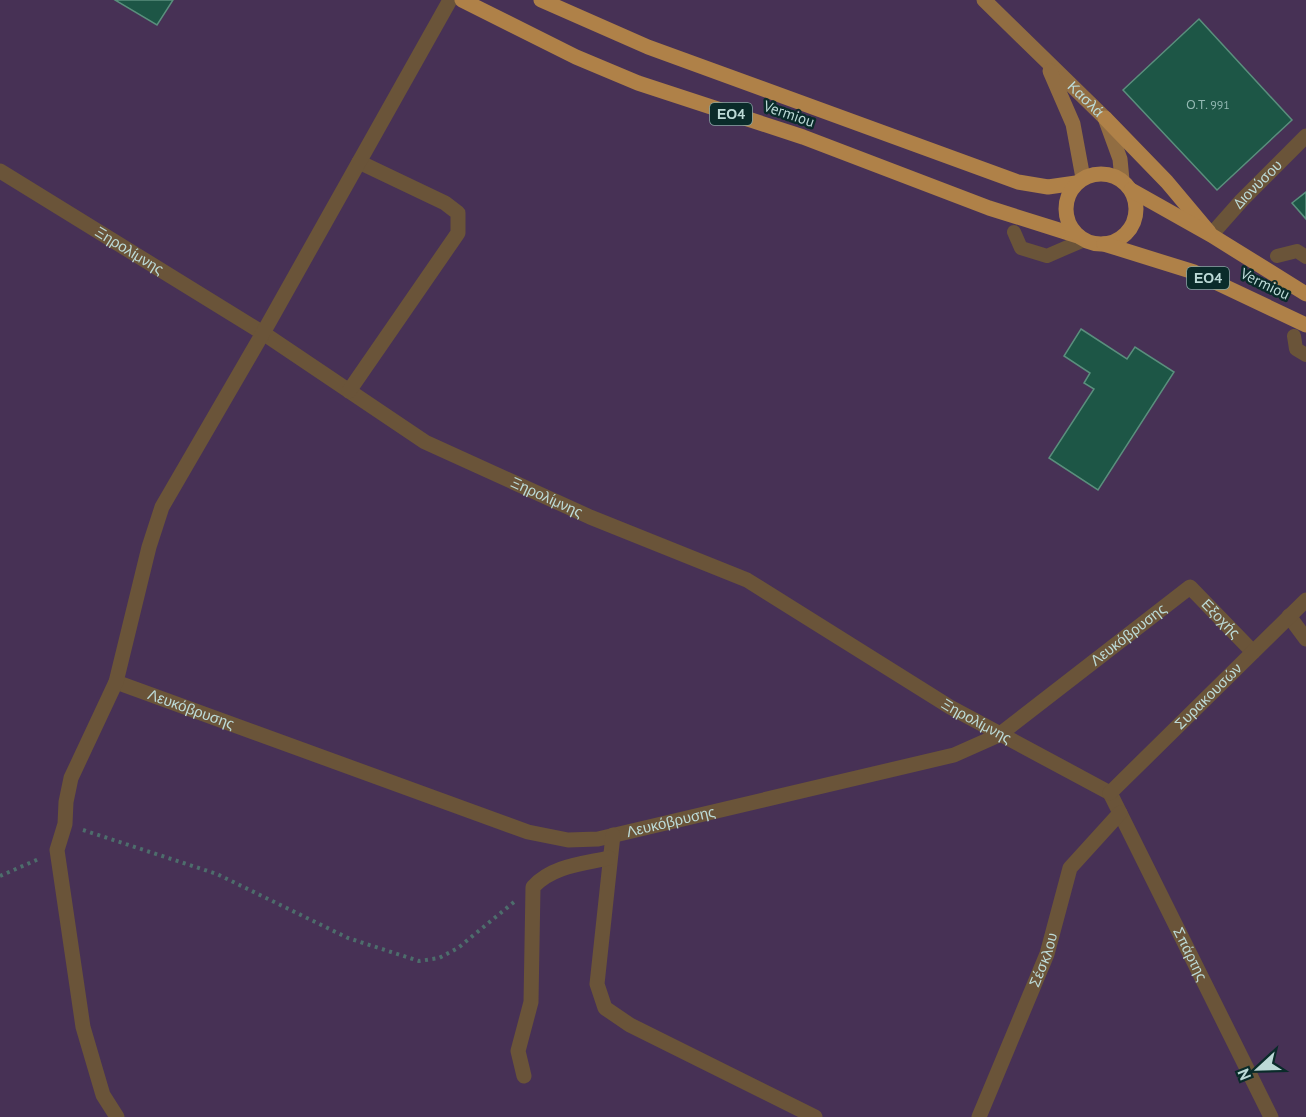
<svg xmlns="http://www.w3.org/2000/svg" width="1306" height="1117" font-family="'PT Sans',sans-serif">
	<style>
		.green { fill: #473155 }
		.building { fill: #1d5646; stroke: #5a8f7d; stroke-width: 1.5 }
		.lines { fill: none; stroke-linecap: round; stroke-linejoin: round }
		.path { stroke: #4d6d6c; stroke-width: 4; stroke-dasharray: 3 4.5; stroke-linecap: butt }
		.lane { stroke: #6a5439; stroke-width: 14 }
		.street { stroke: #6a5439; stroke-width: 15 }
		.secondary { stroke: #916d42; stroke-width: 15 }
		.primary { stroke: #af8148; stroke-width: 15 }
		.labels { text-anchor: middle; stroke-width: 5; stroke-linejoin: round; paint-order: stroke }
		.number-label { font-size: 12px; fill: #94b9b3 }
		.shield { fill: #0a2b2a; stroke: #87a6a3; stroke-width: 1.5 }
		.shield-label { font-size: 14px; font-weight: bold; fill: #bcdad7 }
		.street-label { font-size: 15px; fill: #bcdad7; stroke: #0a2b2a }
	</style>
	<rect width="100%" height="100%" fill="#0a2b2a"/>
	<!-- green -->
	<rect class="green" x="0" y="0" width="1306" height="1117"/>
	<!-- building -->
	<g class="building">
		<path d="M115 0H173L157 25Z"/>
		<path d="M1199 19 1292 120 1217 190 1123 90Z"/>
		<path d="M1306 192V219L1292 203Z"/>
		<path d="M1081 329 1127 359 1135 347 1174 372 1098 490 1049 458 1094 389 1084 383 1090 373 1064 356Z"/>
	</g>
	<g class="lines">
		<!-- path -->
		<g class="path">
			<path d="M83 830 217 874 348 938 419 961 439 958 458 948 514 902"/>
			<path d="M0 876 41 858"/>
		</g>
		<!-- lane -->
		<g class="lane">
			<path d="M1014 232 1021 248 1047 256 1084 240"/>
			<path d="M1277 256 1297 251 1306 257"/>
			<path d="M1294 336 1296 349 1306 355"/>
		</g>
		<!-- street -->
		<g class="street">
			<path id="s1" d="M0 171 263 333 425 442 590 517 747 580 950 707 1110 793"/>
			<path id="s2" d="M1211 235 1242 200 1306 136"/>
			<path d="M349 391 458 233V213L445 203 359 162"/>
			<path d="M1289 616 1306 639"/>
			<path id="s3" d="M116 682 528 832 568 840 598 839 954 755 999 735 1190 587 1253 652"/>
			<path id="s4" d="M1110 793 1271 1117"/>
			<path id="s5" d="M1110 793 1306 600"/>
			<path d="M613 835 597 984 605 1008 630 1025 815 1117"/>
			<path d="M524 1076 518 1051 531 1002 533 887C552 866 582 864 609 858"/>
			<path d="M117 1117 103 1095 83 1027 57 850 65 824 66 802 71 778 116 682 149 547 162 507 263 333 450 0"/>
			<path id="s6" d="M979 1117 1047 954 1070 868 1120 813"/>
		</g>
		<!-- secondary -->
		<g class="secondary">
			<path id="s7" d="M984 0 1105 118 1120 159 1122 180"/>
			<path d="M1050 71 1073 124 1083 178"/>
		</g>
		<!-- primary -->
		<g class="primary">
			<path d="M462 0 576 57 638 83 803 137 989 208 1078 236"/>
			<path d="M541 0 648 47 1018 182 1048 187 1076 183"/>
			<path d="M1105 118 1167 182 1209 232"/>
			<circle cx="1101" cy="209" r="35"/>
			<path d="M1131 190 1211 235 1306 294"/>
			<path d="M1104 244 1194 272 1306 325"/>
		</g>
	</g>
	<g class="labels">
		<!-- number labels -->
		<g class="number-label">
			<text x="1208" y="109">Ο.Τ. 991</text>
		</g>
		<!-- shield labels -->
		<g class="shield">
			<rect x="710" y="103" width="42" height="22" rx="4.5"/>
			<rect x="1187" y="267" width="42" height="22" rx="4.5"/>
		</g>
		<g class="shield-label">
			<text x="731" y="119">ΕΟ4</text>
			<text x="1208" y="283">ΕΟ4</text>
		</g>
		<!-- street labels -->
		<g class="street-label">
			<text dy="5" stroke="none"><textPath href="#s7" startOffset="142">Κασλά</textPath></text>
			<text transform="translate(789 114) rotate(19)" y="5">Vermiou</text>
			<text dy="5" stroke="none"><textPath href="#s2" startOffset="69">Διονύσου</textPath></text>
			<text dy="5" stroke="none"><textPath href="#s1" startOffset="152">Ξηρολίμνης</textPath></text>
			<text transform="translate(1265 284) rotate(26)" y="5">Vermiou</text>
			<text dy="5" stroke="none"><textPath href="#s1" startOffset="638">Ξηρολίμνης</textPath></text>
			<text dy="5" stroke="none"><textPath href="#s3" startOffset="1210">Εξοχής</textPath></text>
			<text dy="5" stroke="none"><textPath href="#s3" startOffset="1088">Λευκόβρυσης</textPath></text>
			<text dy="5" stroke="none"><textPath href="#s5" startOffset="138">Συρακουσών</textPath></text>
			<text dy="5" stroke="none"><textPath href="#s3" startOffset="80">Λευκόβρυσης</textPath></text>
			<text dy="5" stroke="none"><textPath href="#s1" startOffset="1124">Ξηρολίμνης</textPath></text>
			<text dy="5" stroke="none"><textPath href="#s3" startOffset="584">Λευκόβρυσης</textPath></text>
			<text dy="5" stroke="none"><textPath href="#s4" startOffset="180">Σπάρτης</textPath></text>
			<text dy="5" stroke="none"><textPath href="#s6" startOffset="170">Σέσκλου</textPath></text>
		</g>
	</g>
	<!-- north arrow -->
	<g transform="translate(1258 1069) rotate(248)" stroke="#0a2b2a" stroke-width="4.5" paint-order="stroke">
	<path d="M0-4.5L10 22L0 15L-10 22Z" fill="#bcdad7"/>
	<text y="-9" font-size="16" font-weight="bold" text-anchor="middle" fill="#bcdad7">N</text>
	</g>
</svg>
